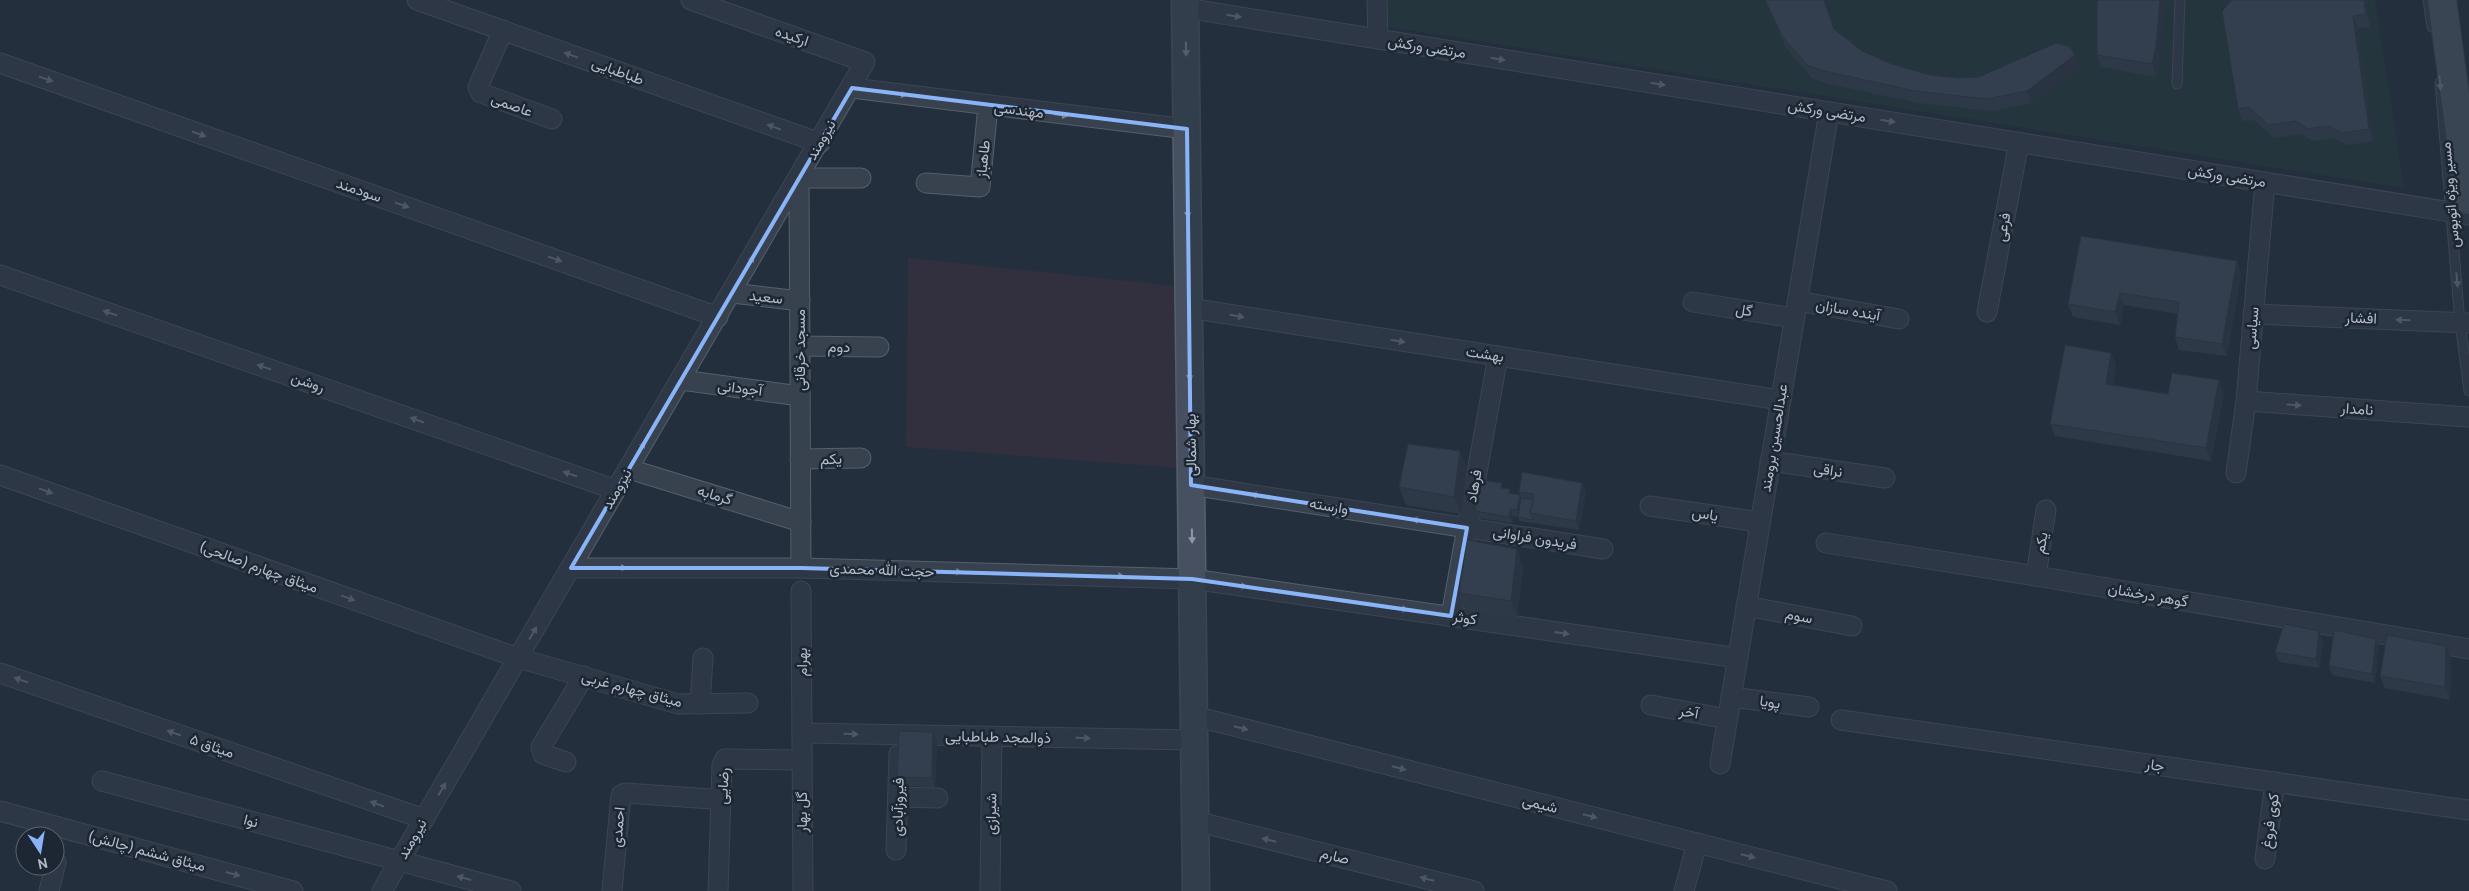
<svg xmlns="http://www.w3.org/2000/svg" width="2469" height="891" font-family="Cabin,Vazirmatn,sans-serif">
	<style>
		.medical { fill: #32303f }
		.green { fill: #263c3f }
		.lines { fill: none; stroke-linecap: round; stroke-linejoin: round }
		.service-casing { stroke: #565f6c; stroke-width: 11 }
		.minor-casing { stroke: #565f6c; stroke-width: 21 }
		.secondary-casing { stroke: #565f6c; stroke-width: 29 }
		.primary-casing { stroke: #414a57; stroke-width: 30 }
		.service { stroke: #38414e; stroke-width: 9 }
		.minor { stroke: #38414e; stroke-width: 19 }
		.secondary { stroke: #465061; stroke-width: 26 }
		.primary { stroke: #56606e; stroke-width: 28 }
		.wall { fill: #3b4654 }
		.shaded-wall { fill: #303945 }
		.building { fill: #455162; stroke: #303945 }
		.oneway { fill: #7c8592 }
		.oneway2 { fill: #8e96a5 }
		.marked { fill: none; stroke: #8ab4f8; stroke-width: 4; stroke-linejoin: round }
		.labels { text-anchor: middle; stroke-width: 5; stroke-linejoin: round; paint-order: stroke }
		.street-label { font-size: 15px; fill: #b4bcc9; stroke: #1d2633 }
	</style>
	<rect width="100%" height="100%" fill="#242f3e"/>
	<!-- medical -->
	<path class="medical" d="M908 258 1176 286 1180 468 906 447Z"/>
	<!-- green -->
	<path class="green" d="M1384 0H2375L2404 188 1384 26Z"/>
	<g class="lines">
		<!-- service casing -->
		<g class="service-casing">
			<g id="service">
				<path d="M2428 0 2432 27"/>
				<path d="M2440 82 2460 323 2469 391"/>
				<path d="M2177 84 2180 0"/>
			</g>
		</g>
		<!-- minor casing -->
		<g class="minor-casing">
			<g id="minor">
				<path d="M417 0 820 143"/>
				<path d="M1377 0 1378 39"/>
				<path d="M1185 8 2469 215"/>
				<path d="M503 30 478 87 481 93 552 119"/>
				<path d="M0 63 718 317"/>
				<path d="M852 88 1187 129"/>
				<path d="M926 183 980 187 988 106"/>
				<path d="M0 275 616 490"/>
				<path d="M732 293 800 301"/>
				<path d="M1797 301 1899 319"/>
				<path d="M1693 302 1794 318"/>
				<path d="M1189 308 1781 400"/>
				<path d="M1987 312 2019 142"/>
				<path d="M2253 314 2469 323"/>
				<path d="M800 346 879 347"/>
				<path d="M681 380 800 396"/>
				<path d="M2246 401 2469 417"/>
				<path d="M800 459 861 458"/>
				<path d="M1770 461 1885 478"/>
				<path d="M629 469 801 522"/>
				<path d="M2236 473 2246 401 2265 182"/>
				<path d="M0 475 518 658 678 704 748 703"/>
				<path d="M1191 485 1603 549"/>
				<path d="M1650 506 1760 522"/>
				<path d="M1826 543 2036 576 2469 649"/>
				<path d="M571 568H801L1192 579 1738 658"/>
				<path d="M801 568 799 178H861"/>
				<path d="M2036 576 2046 510"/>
				<path d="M801 591 803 891"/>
				<path d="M1746 606 1852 626"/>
				<path d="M1451 616 1498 356"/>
				<path d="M0 673 424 819"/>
				<path d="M1731 697 1809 707"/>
				<path d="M700 704 703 658"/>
				<path d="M1651 705 1727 719"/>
				<path d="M1194 716 1887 891"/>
				<path d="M1841 720 2469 810"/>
				<path d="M802 733 1194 740"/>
				<path d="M566 762 543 754 541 747 584 676"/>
				<path d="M1720 764 1829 112"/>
				<path d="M102 781 511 891"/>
				<path d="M898 797 938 798"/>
				<path d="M0 811 293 891"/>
				<path d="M1195 821 1474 891"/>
				<path d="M896 850 899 754"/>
				<path d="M2265 859 2275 782"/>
				<path d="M49 891 56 862"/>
				<path d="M382 891 865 62 691 0"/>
				<path d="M612 891 621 795 625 793 712 799"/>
				<path d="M718 891 722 765 725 759 802 760"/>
				<path d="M990 891 992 737"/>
				<path d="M1684 891 1697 843"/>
			</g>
		</g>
		<!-- secondary casing -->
		<g class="secondary-casing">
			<path id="secondary" d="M1185 0 1196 891"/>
		</g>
		<!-- primary casing -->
		<g class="primary-casing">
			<path id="primary" d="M2442 0 2469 200"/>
		</g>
		<!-- service -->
		<use href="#service" class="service"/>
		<!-- minor -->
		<use href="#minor" class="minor"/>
		<!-- secondary -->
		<use href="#secondary" class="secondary"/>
		<!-- primary -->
		<use href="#primary" class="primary"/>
	</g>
	<!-- wall -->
	<g class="wall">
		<path d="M1765 0H1825V5L1834 29 1862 51 1892 64 1930 75 1959 78 1979 77 2080 67 2032 103 1991 111 1919 103 1828 84 1812 78 1787 49Z"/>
		<path d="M2232 0H2367L2371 27 2358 28 2373 141 2347 145 2334 138 2312 141 2301 134 2274 138 2254 120 2243 121 2238 109Z"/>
		<path d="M2097 55 2161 59 2156 77 2101 67Z"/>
		<path d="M2081 236 2241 274 2227 356 2179 350 2175 337 2178 314 2124 305 2120 325 2073 317 2068 304Z"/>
		<path d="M2111 353 2116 365 2113 385 2168 394 2224 393 2211 461 2055 436 2050 424Z"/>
		<path d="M1467 468 1461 514 1406 505 1399 487Z"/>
		<path d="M1504 488 1510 489 1511 493 1520 495 1521 497 1519 492H1586L1579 530 1519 521 1518 517 1513 516 1512 523 1477 518 1475 511Z"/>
		<path d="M1517 549 1523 566 1517 618 1466 610 1459 593Z"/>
		<path d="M2376 639 2379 648 2375 683 2332 675 2329 666Z"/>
		<path d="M2323 641 2319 668 2279 662 2275 652Z"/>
		<path d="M2451 658 2450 700 2385 688 2380 676Z"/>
		<path d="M937 741 935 787 901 786 897 777Z"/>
	</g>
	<!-- shaded-wall -->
	<g class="shaded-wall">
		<path d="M2160 0H2166L2161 59 2156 77 2152 64Z"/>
		<path d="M2364 0H2367L2371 27 2366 14Z"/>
		<path d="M2353 16 2358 28 2373 141 2369 129Z"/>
		<path d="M2075 55 2080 67 2032 103 2027 91Z"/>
		<path d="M2237 261 2241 274 2227 356 2222 344Z"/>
		<path d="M2120 293 2124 305 2120 325 2115 312Z"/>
		<path d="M2111 353 2116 365 2111 396 2106 384Z"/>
		<path d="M2219 380 2224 393 2211 461 2206 448Z"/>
		<path d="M1460 451 1467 468 1461 514 1454 497Z"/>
		<path d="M1582 483 1586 492 1579 530 1576 521Z"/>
		<path d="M1520 495 1522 501 1520 517 1517 510Z"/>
		<path d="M1510 509 1513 516 1512 523 1509 517Z"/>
		<path d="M1517 549 1523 566 1517 618 1511 601Z"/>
		<path d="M2319 631 2323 641 2319 668 2316 659Z"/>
		<path d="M2376 639 2379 648 2375 683 2372 674Z"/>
		<path d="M2446 646 2451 658 2450 700 2445 687Z"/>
		<path d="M933 732 937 741 935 787 932 778Z"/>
	</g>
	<!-- building -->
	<g class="building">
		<path d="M1765 0H1824L1834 29 1862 51 1892 64 1930 75 1959 78 1979 77 2056 43 2070 47 2075 55 2027 91 1987 99 1915 91 1824 71 1807 65 1782 36Z"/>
		<path d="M2097 0H2160L2156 47 2152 64 2097 55Z"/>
		<path d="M2232 0H2364L2366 14 2353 16 2369 129 2342 133 2329 126 2307 129 2296 121 2269 125 2249 107 2238 109 2222 11Z"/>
		<path d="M2081 236 2237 261 2222 344 2175 337 2179 302 2120 293 2115 312 2068 304Z"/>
		<path d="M2065 345 2111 353 2106 384 2168 394 2172 373 2219 380 2206 448 2050 424Z"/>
		<path d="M1408 444 1460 451 1454 497 1399 487Z"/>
		<path d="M1522 472 1582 483 1576 521 1530 513 1534 494 1519 492Z"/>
		<path d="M1480 480 1502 483 1501 488 1510 489 1509 493 1520 495 1517 510 1510 509 1509 517 1475 511Z"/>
		<path d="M1521 498 1533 500 1530 513 1533 520 1518 517Z"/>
		<path d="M1467 540 1517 549 1511 601 1459 593Z"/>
		<path d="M2284 624 2319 631 2316 659 2275 652Z"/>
		<path d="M2334 630 2376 639 2372 674 2329 666Z"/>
		<path d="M2387 635 2446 646 2445 687 2380 676Z"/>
		<path d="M899 731 933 732 932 778 897 777Z"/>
	</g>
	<!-- one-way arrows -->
	<defs><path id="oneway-solid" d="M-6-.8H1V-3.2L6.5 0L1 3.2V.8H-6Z" transform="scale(1.25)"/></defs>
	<g class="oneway">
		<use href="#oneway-solid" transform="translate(1234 16) rotate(9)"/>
		<use href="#oneway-solid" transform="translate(571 55) rotate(-160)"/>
		<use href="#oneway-solid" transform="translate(1498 59) rotate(9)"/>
		<use href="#oneway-solid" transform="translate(46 79) rotate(19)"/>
		<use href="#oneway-solid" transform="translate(2440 83) rotate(85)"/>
		<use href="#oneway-solid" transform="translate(1658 84) rotate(9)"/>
		<use href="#oneway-solid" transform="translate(900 94) rotate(8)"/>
		<use href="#oneway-solid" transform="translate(1061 115) rotate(7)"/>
		<use href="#oneway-solid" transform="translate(1888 121) rotate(9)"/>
		<use href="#oneway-solid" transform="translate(774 127) rotate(-160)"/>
		<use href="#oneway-solid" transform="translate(199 134) rotate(19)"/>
		<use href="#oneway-solid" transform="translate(402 205) rotate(19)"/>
		<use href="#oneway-solid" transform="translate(555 259) rotate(19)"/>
		<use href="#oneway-solid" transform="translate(750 262) rotate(-60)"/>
		<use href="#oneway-solid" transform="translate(2457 280) rotate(85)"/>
		<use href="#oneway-solid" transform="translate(110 313) rotate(-161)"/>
		<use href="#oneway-solid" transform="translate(1237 316) rotate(9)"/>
		<use href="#oneway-solid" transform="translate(2403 320) rotate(-178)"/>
		<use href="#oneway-solid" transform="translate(1398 341) rotate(9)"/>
		<use href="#oneway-solid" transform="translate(264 367) rotate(-161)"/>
		<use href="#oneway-solid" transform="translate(2294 405) rotate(4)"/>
		<use href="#oneway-solid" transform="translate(417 420) rotate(-161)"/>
		<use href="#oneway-solid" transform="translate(641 448) rotate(-60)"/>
		<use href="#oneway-solid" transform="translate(570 474) rotate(-161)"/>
		<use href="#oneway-solid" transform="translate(46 491) rotate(20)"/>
		<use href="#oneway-solid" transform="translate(1258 495) rotate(-171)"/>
		<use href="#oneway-solid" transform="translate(1419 520) rotate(-171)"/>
		<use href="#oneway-solid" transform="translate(620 568)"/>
		<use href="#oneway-solid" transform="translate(955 572) rotate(2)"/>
		<use href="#oneway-solid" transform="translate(1117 576) rotate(2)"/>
		<use href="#oneway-solid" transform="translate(1240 586) rotate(8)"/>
		<use href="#oneway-solid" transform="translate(348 598) rotate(20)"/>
		<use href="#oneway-solid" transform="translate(1401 609) rotate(8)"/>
		<use href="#oneway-solid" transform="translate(533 633) rotate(-60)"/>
		<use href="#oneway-solid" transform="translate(1562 633) rotate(8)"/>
		<use href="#oneway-solid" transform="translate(21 680) rotate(-161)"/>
		<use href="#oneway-solid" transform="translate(1241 728) rotate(14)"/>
		<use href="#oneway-solid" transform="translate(174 733) rotate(-161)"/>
		<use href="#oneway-solid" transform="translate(851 734) rotate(1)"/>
		<use href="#oneway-solid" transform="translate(1083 738) rotate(1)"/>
		<use href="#oneway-solid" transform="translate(1399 768) rotate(14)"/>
		<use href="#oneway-solid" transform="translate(442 789) rotate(-60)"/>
		<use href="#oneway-solid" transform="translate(377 804) rotate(-161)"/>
		<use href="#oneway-solid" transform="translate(1590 816) rotate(14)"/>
		<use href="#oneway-solid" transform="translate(1269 840) rotate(-166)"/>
		<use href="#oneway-solid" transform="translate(1748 856) rotate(14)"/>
		<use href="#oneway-solid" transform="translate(233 874) rotate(15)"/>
		<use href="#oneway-solid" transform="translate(464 878) rotate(-165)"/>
		<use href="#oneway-solid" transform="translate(1427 879) rotate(-166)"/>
	</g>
	<g class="oneway2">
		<use href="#oneway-solid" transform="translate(1186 49) rotate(89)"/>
		<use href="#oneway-solid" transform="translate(1188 211) rotate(89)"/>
		<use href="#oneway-solid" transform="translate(1190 374) rotate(89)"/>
		<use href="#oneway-solid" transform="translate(1192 536) rotate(89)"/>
	</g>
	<!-- marked area -->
	<path d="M0 0H2469V891H0ZM852 88 1187 129 1191 485 1467 528 1451 616 1192 579 801 568H571Z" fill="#242f3e" fill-opacity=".55" fill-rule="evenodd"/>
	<path class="marked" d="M852 88 1187 129 1191 485 1467 528 1451 616 1192 579 801 568H571Z"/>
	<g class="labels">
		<!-- street labels -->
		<g class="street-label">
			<text transform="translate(792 36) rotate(19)" y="5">ارکیده</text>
			<text transform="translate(1427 47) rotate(9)" y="5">مرتضی ورکش</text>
			<text transform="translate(618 71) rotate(20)" y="5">طباطبایی</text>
			<text transform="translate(512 105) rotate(20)" y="5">عاصمی</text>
			<text transform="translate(1019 110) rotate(7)" y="5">مهندسی</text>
			<text transform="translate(1827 111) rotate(9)" y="5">مرتضی ورکش</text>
			<text transform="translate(821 140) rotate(-60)" y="5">نیرومند</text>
			<text transform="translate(983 159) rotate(-84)" y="5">طاهباز</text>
			<text transform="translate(2227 176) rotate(9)" y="5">مرتضی ورکش</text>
			<text transform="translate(359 190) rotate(19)" y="5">سودمند</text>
			<text transform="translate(2450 195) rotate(-95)" y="5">مسیر ویژه اتوبوس</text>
			<text transform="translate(2003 227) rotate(-79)" y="5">فرعی</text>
			<text transform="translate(766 297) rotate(7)" y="5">سعید</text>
			<text transform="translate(1744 310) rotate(9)" y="5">گل</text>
			<text transform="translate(1848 310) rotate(10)" y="5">آینده سازان</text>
			<text transform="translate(2361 318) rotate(2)" y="5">افشار</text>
			<text transform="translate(2252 328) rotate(-85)" y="5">سیاسی</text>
			<text transform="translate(839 347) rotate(1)" y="5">دوم</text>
			<text transform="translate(800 350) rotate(-90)" y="5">مسجد خرقانی</text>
			<text transform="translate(1485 354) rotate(9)" y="5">بهشت</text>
			<text transform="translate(308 382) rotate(19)" y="5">روشن</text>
			<text transform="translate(740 388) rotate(7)" y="5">آجودانی</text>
			<text transform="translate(2357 409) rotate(4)" y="5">نامدار</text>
			<text transform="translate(1774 438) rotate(-81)" y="5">عبدالحسین برومند</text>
			<text transform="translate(1191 445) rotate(-91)" y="5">بهار شمالی</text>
			<text transform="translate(831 459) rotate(-2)" y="5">یکم</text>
			<text transform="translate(1828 470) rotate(8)" y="5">نراقی</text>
			<text transform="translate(1474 486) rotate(-80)" y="5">فرهاد</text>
			<text transform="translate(617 489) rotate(-60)" y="5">نیرومند</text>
			<text transform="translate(715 495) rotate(17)" y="5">گرمابه</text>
			<text transform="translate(1329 506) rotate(9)" y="5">وارسته</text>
			<text transform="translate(1705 514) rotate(8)" y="5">یاس</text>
			<text transform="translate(1535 538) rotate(9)" y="5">فریدون فراوانی</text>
			<text transform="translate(2041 543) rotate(-81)" y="5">یکم</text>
			<text transform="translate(259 567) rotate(20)" y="5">میثاق چهارم (صالحی)</text>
			<text transform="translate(882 570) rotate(2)" y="5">حجت الله محمدی</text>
			<text transform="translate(2148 595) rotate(10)" y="5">گوهر درخشان</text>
			<text transform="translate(1799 616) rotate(11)" y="5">سوم</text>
			<text transform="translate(1465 618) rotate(8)" y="5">کوثر</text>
			<text transform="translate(802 662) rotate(-90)" y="5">بهرام</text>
			<text transform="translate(632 689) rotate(15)" y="5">میثاق چهارم غربی</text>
			<text transform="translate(1770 702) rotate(8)" y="5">پویا</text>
			<text transform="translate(1689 712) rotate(10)" y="5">آخر</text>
			<text transform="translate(998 737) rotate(1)" y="5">ذوالمجد طباطبایی</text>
			<text transform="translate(212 746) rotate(19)" y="5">میثاق ۵</text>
			<text transform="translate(2155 765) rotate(8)" y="5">جار</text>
			<text transform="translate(723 786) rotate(-87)" y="5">رضایی</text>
			<text transform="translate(1540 804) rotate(14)" y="5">شیمی</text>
			<text transform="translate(898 807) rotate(-89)" y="5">فیروزآبادی</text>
			<text transform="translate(802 812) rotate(-90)" y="5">گل بهار</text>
			<text transform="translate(991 814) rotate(-89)" y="5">شیرازی</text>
			<text transform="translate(251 821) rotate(15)" y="5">نوا</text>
			<text transform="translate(2270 821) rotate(-82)" y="5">کوی فروغ</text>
			<text transform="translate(618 827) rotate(-85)" y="5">احمدی</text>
			<text transform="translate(412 839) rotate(-60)" y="5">نیرومند</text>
			<text transform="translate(147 851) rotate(15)" y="5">میثاق ششم (چالش)</text>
			<text transform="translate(1335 856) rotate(14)" y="5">صارم</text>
		</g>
	</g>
	<!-- north arrow -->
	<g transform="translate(40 851) rotate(168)"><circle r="24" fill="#1d2633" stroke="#59626f"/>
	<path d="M0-4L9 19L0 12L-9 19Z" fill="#8ab4f8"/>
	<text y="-8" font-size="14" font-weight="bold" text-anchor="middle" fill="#b4bcc9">N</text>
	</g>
</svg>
